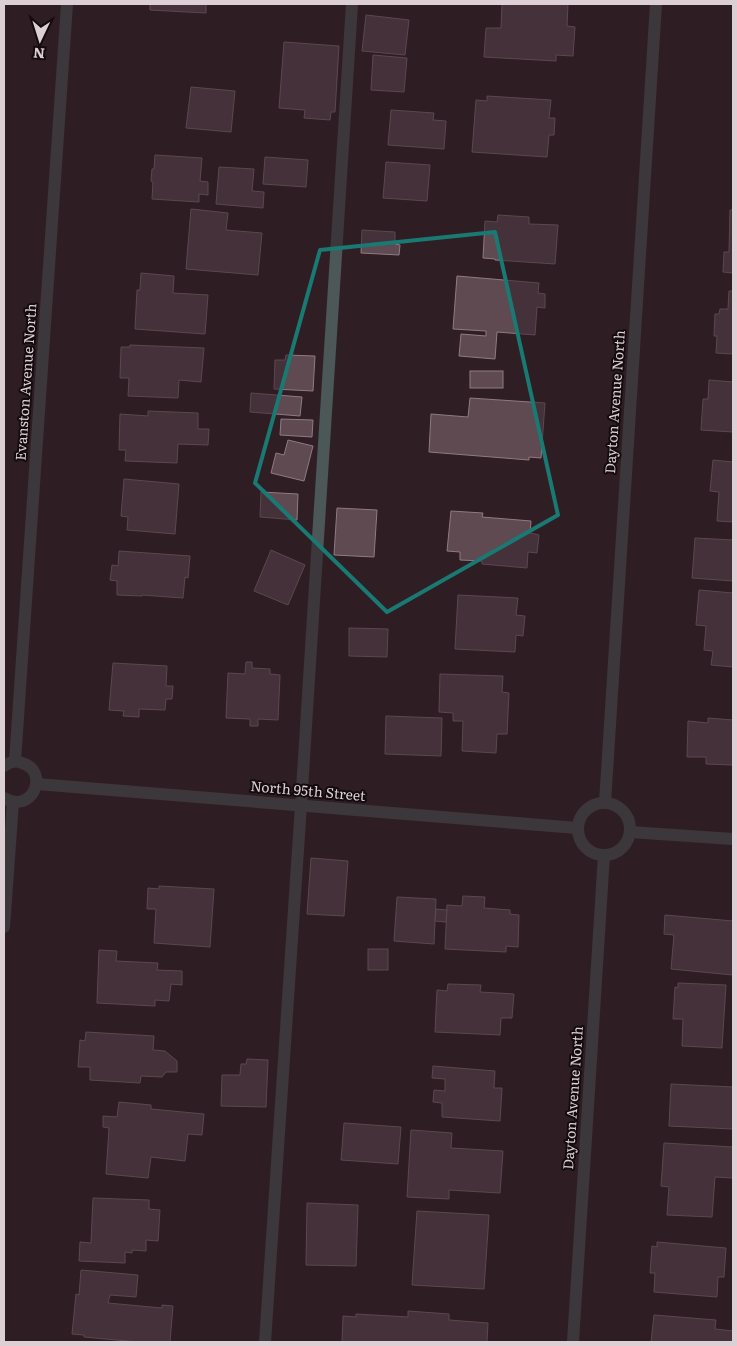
<svg xmlns="http://www.w3.org/2000/svg" width="737" height="1346" font-family="Literata,serif">
	<style>
		.building { fill: #5f4a52; stroke: #907a83 }
		.lines { fill: none; stroke-linecap: round; stroke-linejoin: round }
		.lane { stroke: #4c5758; stroke-width: 12 }
		.street { stroke: #4c5758; stroke-width: 12 }
		.marked { fill: none; stroke: #197a73; stroke-width: 4; stroke-linejoin: round }
		.labels { text-anchor: middle; stroke-width: 4; stroke-linejoin: round; paint-order: stroke }
		.street-label { font-size: 14px; fill: #ddd0d5; stroke: #130b0e }
	</style>
	<rect width="100%" height="100%" fill="#301e25"/>
	<!-- building -->
	<g class="building">
		<path d="M150 4H206V13L150 10Z"/>
		<path d="M502 4H568L567 26 575 27 573 56 556 55V61L484 57 486 28H501Z"/>
		<path d="M366 15 409 20 405 55 362 51Z"/>
		<path d="M284 42 339 46 335 112H331L330 120 304 118 305 110 279 108Z"/>
		<path d="M373 55 407 58 404 92 371 90Z"/>
		<path d="M191 87 235 91 231 132 186 128Z"/>
		<path d="M487 96 551 100 549 118H555L554 135H549L547 157 472 152 476 100 487 101Z"/>
		<path d="M391 110 434 113 433 120 446 121 444 149 388 145Z"/>
		<path d="M155 155 202 158 200 181 208 182V195L199 194V202L152 199 153 182 151 181 152 169H154Z"/>
		<path d="M265 157 308 160 306 187 263 184Z"/>
		<path d="M386 162 430 165 427 201 383 198Z"/>
		<path d="M219 167 254 169 252 191 264 192 263 208 216 204Z"/>
		<path d="M191 209 228 213 226 230 262 233 258 275 186 269Z"/>
		<path d="M730 210H733V273L723 272 724 252H729Z"/>
		<path d="M498 215 529 217V224L558 225 555 264 495 260V259L483 258 485 221 497 222Z"/>
		<path d="M362 230 395 232V244L400 245 399 255 361 253Z"/>
		<path d="M141 273 174 276 173 293 208 295 205 334 135 329 137 290H140Z"/>
		<path d="M457 276 539 283 538 293 545 294V308L537 307 535 335 497 332 495 359 459 356 461 334 486 336V331L453 329Z"/>
		<path d="M729 291H733V354L716 353 717 336H714L715 314H719L720 309H728Z"/>
		<path d="M130 345 204 348 201 382 179 380 178 398 128 396 129 378H120L121 347H130Z"/>
		<path d="M286 355 315 356 313 391 274 389 275 360H285Z"/>
		<rect x="470" y="371" width="33" height="17"/>
		<path d="M709 380 733 382V432L701 430 703 399H708Z"/>
		<path d="M251 393 302 397 300 416 250 412Z"/>
		<path d="M470 398 545 403 541 458 529 457V460L429 452 431 414 468 417Z"/>
		<path d="M148 411 198 413V429H209L208 445 178 444 177 463 125 461 126 450H119L120 414 148 416Z"/>
		<path d="M281 419 313 420 312 437 280 435Z"/>
		<path d="M288 440 313 446 304 481 271 473 276 453 284 455Z"/>
		<path d="M713 460 733 462V522L717 521 719 492 710 491Z"/>
		<path d="M124 479 179 484 175 534 127 530 128 517 121 516Z"/>
		<path d="M261 492 298 494 297 520 260 517Z"/>
		<path d="M337 508 377 510 374 557 334 555Z"/>
		<path d="M451 511 483 513 482 517 531 521 530 533 539 535 537 553 528 552 527 568 482 564V561L460 560V552L447 551Z"/>
		<path d="M695 538 733 540V581L692 578Z"/>
		<path d="M271 550 305 565 288 605 254 591Z"/>
		<path d="M119 551 190 556 188 578 185 577 183 598 142 595V596L117 595V581L110 580 112 565 118 566Z"/>
		<path d="M699 590 733 593V667L711 665 713 651 704 650 706 626 696 625Z"/>
		<path d="M458 595 518 598 516 615 525 616 523 636 516 635 515 652 455 649Z"/>
		<path d="M349 628 388 629 387 657 349 656Z"/>
		<path d="M246 662H252V668L270 669V674L280 675 278 720 258 719V726H250V719L226 718 228 673 245 674Z"/>
		<path d="M113 663 167 666 166 686H173L172 699H166L165 710 139 709V717L123 716 124 711 109 710Z"/>
		<path d="M440 674 503 676 502 692 509 693 507 734H497L496 753 462 751 463 721H453V713L439 712Z"/>
		<path d="M386 716 442 718 441 756 385 754Z"/>
		<path d="M708 718 733 720V765L706 764V757H687L688 721 708 723Z"/>
		<path d="M311 858 348 861 344 916 307 914Z"/>
		<path d="M159 886 214 889 210 947 154 943 156 909H147L148 888 159 889Z"/>
		<path d="M463 896 485 897 484 908 510 910V914L519 915 518 947 506 946V952L445 949 447 905 462 906Z"/>
		<path d="M397 897 436 899 434 944 394 941Z"/>
		<path d="M436 909 447 910 446 922 435 921Z"/>
		<path d="M665 915 733 921V975L671 969 674 935 664 934Z"/>
		<rect x="368" y="949" width="20" height="21"/>
		<path d="M99 950 117 951 116 961 158 963 157 970 182 971V985L171 984 169 1001 155 1000V1006L97 1003Z"/>
		<path d="M678 983 726 985 722 1048 682 1046 683 1019H673L675 987 678 988Z"/>
		<path d="M448 984 481 985 480 992 514 994 512 1018H501L500 1035 435 1032 437 990 447 991Z"/>
		<path d="M86 1032 154 1036 153 1050 165 1051 177 1061V1072H166L162 1077 141 1076 140 1083 90 1080V1067H78L80 1040 85 1041Z"/>
		<path d="M247 1059 268 1060 266 1107 221 1106 222 1075H240L241 1064H246Z"/>
		<path d="M433 1066 495 1071 494 1088H502L500 1121 442 1117V1103L433 1102 434 1090 445 1091V1079L432 1078Z"/>
		<path d="M671 1084 733 1087V1129L669 1126Z"/>
		<path d="M119 1102 151 1105V1109L204 1114 202 1135 188 1134 185 1161 151 1157 148 1178 106 1174 109 1128 103 1127V1116L117 1117Z"/>
		<path d="M344 1123 401 1127 398 1164 341 1160Z"/>
		<path d="M411 1130 452 1133 451 1148 503 1151 500 1193 449 1190V1199L407 1197Z"/>
		<path d="M664 1143 733 1147V1178L715 1177 712 1217 667 1215 669 1187 661 1186Z"/>
		<path d="M93 1198 149 1200V1209L160 1210 158 1241 146 1240V1251L132 1250V1253L125 1252V1263L79 1261 80 1242 91 1243Z"/>
		<path d="M307 1203 358 1205 356 1266 306 1265Z"/>
		<path d="M417 1211 489 1215 484 1289 412 1285Z"/>
		<path d="M657 1242 726 1248 724 1277H718L717 1297 654 1292 655 1273H650L652 1246 657 1247Z"/>
		<path d="M81 1270 138 1275 136 1297 110 1295 108 1303 162 1308V1305L173 1306 170 1342H138L84 1337V1335L72 1334 76 1294 79 1295Z"/>
		<path d="M408 1311 449 1314V1320L488 1323 487 1342H342L343 1316 356 1317V1314L408 1317Z"/>
		<path d="M654 1315 716 1320 715 1329 733 1331V1342H651Z"/>
	</g>
	<g class="lines">
		<!-- lane -->
		<path class="lane" d="M265 1342 301 805 352 4"/>
		<!-- street -->
		<g class="street">
			<path d="M15 761 67 4"/>
			<path d="M4 766C10 762 15 760 22 763 50 771 33 815 4 798"/>
			<path d="M37 784 577 828"/>
			<circle cx="604" cy="829" r="26"/>
			<path d="M605 803 656 4"/>
			<path d="M630 832 733 839"/>
			<path d="M4 927 13 802"/>
			<path d="M573 1342 604 855"/>
		</g>
	</g>
	<!-- marked area -->
	<path d="M0 0H737V1346H0ZM495 232 558 515 387 612 255 483 320 250Z" fill="#301e25" fill-opacity=".55" fill-rule="evenodd"/>
	<path class="marked" d="M495 232 558 515 387 612 255 483 320 250Z"/>
	<g class="labels">
		<!-- street labels -->
		<g class="street-label">
			<text transform="translate(26 382) rotate(-86)" y="5">Evanston Avenue North</text>
			<text transform="translate(615 402) rotate(-86)" y="5">Dayton Avenue North</text>
			<text transform="translate(308 791) rotate(5)" y="5">North 95th Street</text>
			<text transform="translate(573 1098) rotate(-86)" y="5">Dayton Avenue North</text>
		</g>
	</g>
	<!-- border -->
	<rect width="737" height="1346" fill="none" stroke="#ddd0d5" stroke-width="10"/>
	<!-- north arrow -->
	<g transform="translate(40 40) rotate(184)" stroke="#130b0e" stroke-width="4" paint-order="stroke">
	<path d="M0-4L9 19L0 12L-9 19Z" fill="#ddd0d5"/>
	<text y="-8" font-size="14" font-weight="bold" text-anchor="middle" fill="#ddd0d5">N</text>
	</g>
</svg>
